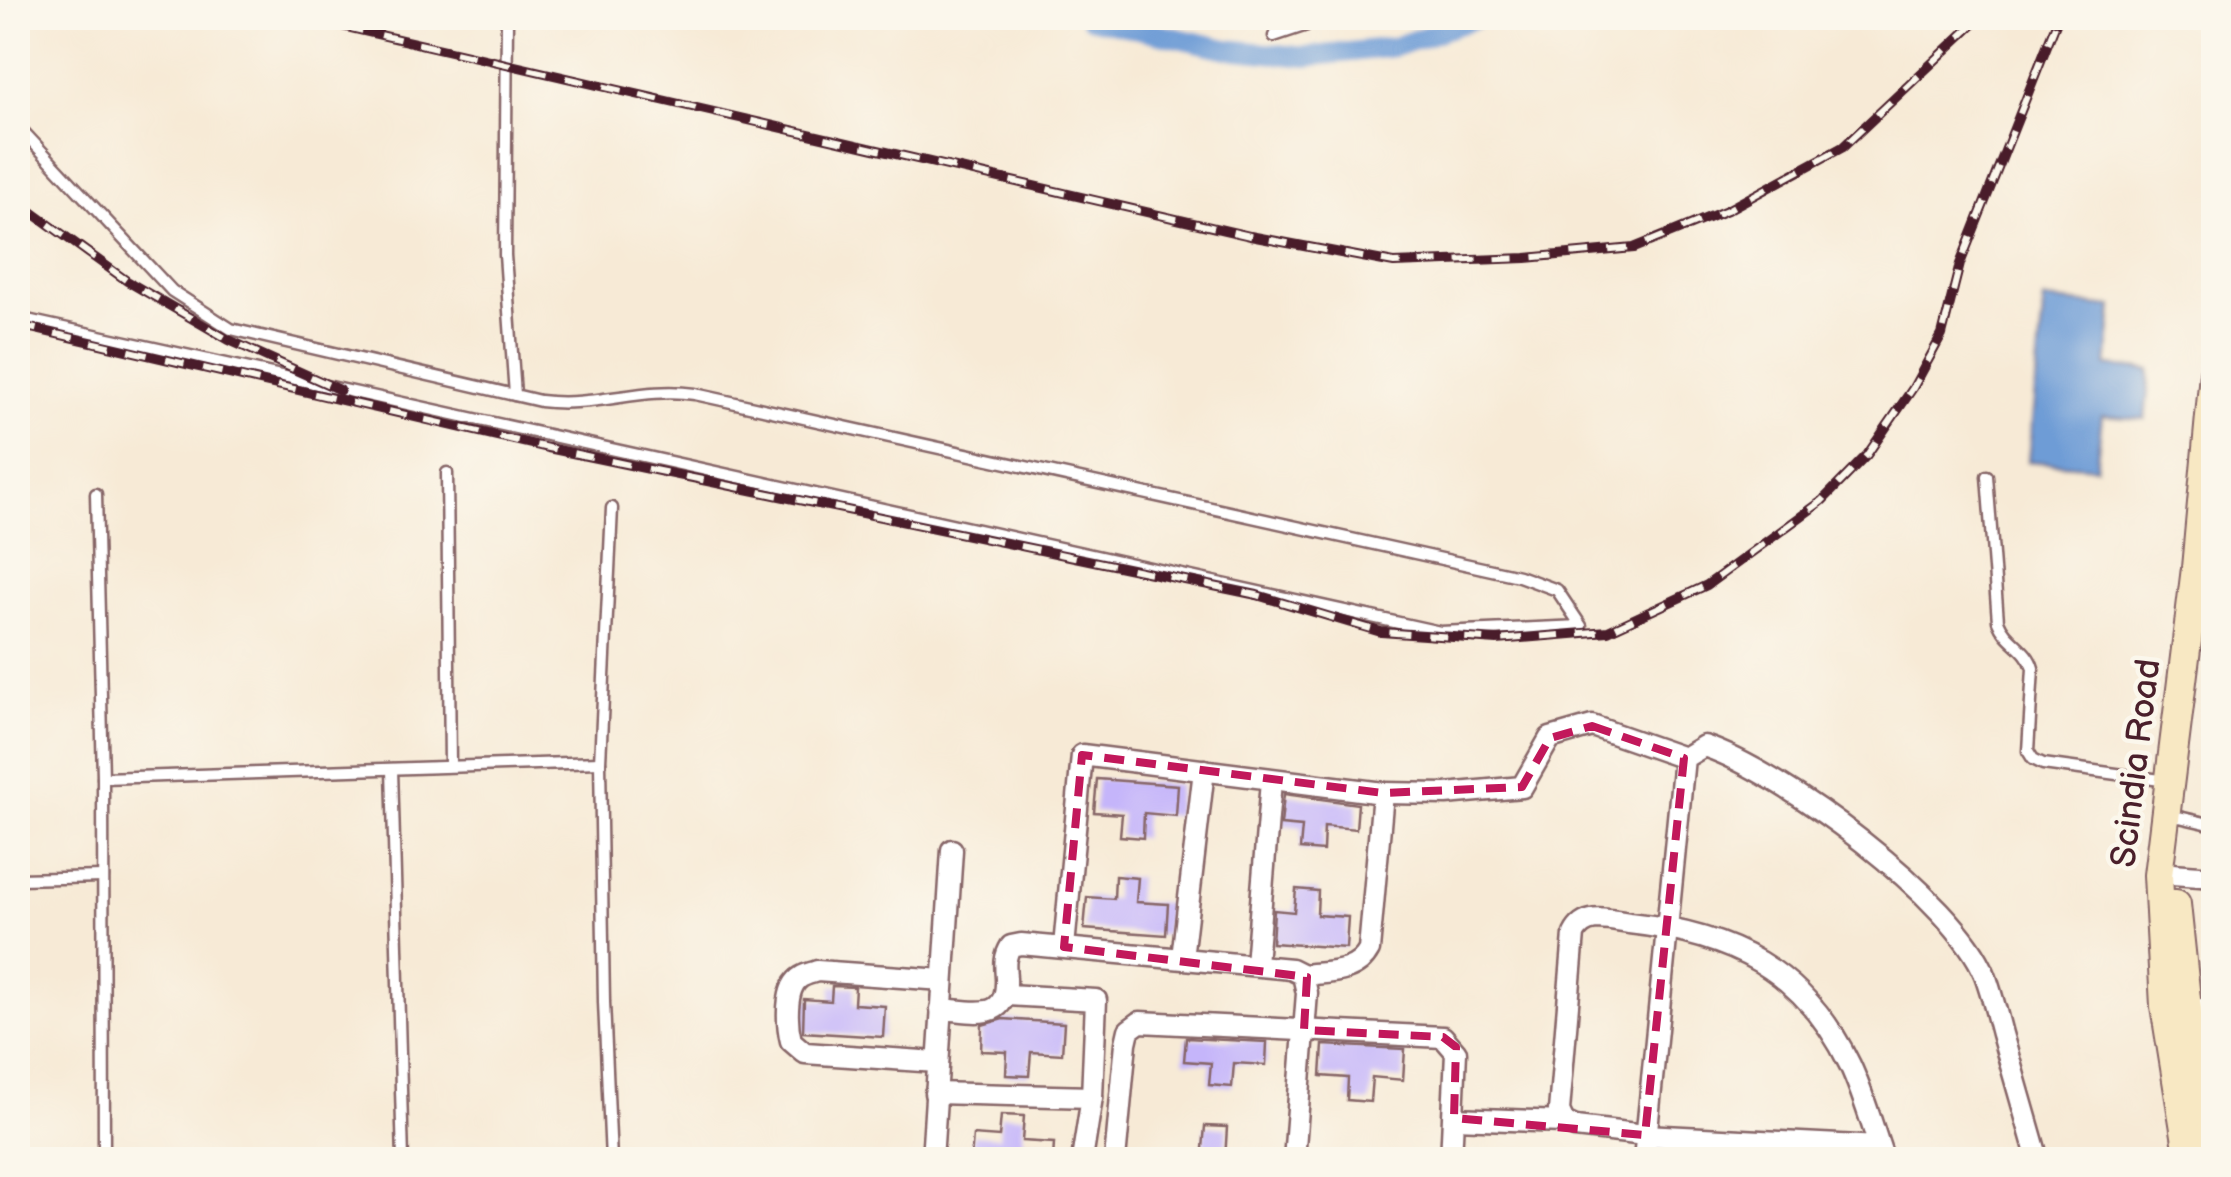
<svg xmlns="http://www.w3.org/2000/svg" width="2231" height="1177" font-family="'Balsamiq Sans',sans-serif">
	<style>
		.water { fill: #6e9cd6; stroke: #5c5e80; stroke-width: 2.5 }
		.lines { fill: none; stroke-linecap: round; stroke-linejoin: round }
		.canal { stroke: #6e9cd6; stroke-width: 20 }
		.building { fill: #c5b5fa }
		.service-casing { stroke: #876667; stroke-width: 15 }
		.minor-casing { stroke: #876667; stroke-width: 25 }
		.tertiary-casing { stroke: #876667; stroke-width: 28 }
		.secondary-casing { stroke: #876667; stroke-width: 32 }
		.service { stroke: #fff; stroke-width: 10 }
		.minor { stroke: #fff; stroke-width: 20 }
		.tertiary { stroke: #fff; stroke-width: 22 }
		.secondary { stroke: #f8e8c3; stroke-width: 28 }
		.rail-casing { stroke: #4a1f2b; stroke-width: 10 }
		.rail { stroke: #fbf7ec; stroke-width: 6; stroke-dasharray: 19; stroke-linecap: butt }
		.marked { fill: none; stroke: #c2185b; stroke-width: 8; stroke-dasharray: 20 12; stroke-linejoin: round }
		.labels { text-anchor: middle; stroke-width: 9; stroke-linejoin: round; paint-order: stroke }
		.street-label { font-size: 35px; fill: #4a1f2b; stroke: #fbf7ec }
	</style>
	<rect width="100%" height="100%" fill="#fbf7ec"/>
	<filter id="ink" filterUnits="userSpaceOnUse"><feTurbulence type="fractalNoise" baseFrequency=".01" numOctaves="2"/><feDisplacementMap in="SourceGraphic" scale="20" xChannelSelector="R" yChannelSelector="G"/><feConvolveMatrix kernelMatrix="1 2 1 2 8 2 1 2 1" color-interpolation-filters="sRGB"/></filter>
	<filter id="wash" filterUnits="userSpaceOnUse"><feTurbulence type="fractalNoise" baseFrequency=".0048" numOctaves="4" result="noise"/><feDisplacementMap in="SourceGraphic" scale="40" xChannelSelector="R" yChannelSelector="G"/><feGaussianBlur stdDeviation="2.25" result="paint"/><feColorMatrix in="noise" values="0 0 0 0 0 0 0 0 0 0 0 0 0 0 0 0 0 1.4 0 .05"/><feComposite in="paint" operator="in"/></filter>
	<g filter="url(#wash)">
		<rect width="100%" height="100%" fill="#f7ead6"/>
		<!-- water -->
		<path class="water" d="M2044 300 2113 307 2107 366 2150 370 2145 419 2102 416 2096 467 2028 461Z"/>
		<g class="lines">
			<!-- canal -->
			<path class="canal" d="M1089 18 1227 49 1306 57 1394 47 1477 18"/>
		</g>
		<g id="blocks">
			<!-- building -->
			<g class="building">
				<path d="M1097 779 1178 785 1176 816 1144 813 1143 838 1120 836 1122 814 1094 812Z"/>
				<path d="M1284 794 1358 804 1356 829 1324 826 1323 851 1300 849 1302 827 1281 825Z"/>
				<path d="M1115 876 1138 878 1136 902 1168 904 1166 935 1084 929 1087 897 1114 899Z"/>
				<path d="M1296 889 1318 891 1317 915 1348 917 1346 948 1272 943 1274 910 1294 912Z"/>
				<path d="M832 986 855 987 854 1004 885 1006 883 1037 803 1032 804 999 831 1001Z"/>
				<path d="M1003 1019 1064 1023 1062 1054 1031 1052 1029 1076 1006 1075 1007 1052 981 1051 982 1025Z"/>
				<path d="M1186 1038 1267 1042 1266 1065 1234 1063 1232 1087 1209 1085 1211 1063 1184 1061Z"/>
				<path d="M1323 1045 1405 1049 1403 1080 1372 1077 1370 1102 1347 1100 1348 1078 1321 1076Z"/>
				<path d="M1001 1115 1024 1116 1022 1141 1054 1143 1053 1160H971L973 1135 999 1137Z"/>
				<path d="M1205 1126 1227 1127 1225 1160H1202Z"/>
			</g>
		</g>
	</g>
	<g filter="url(#ink)">
		<use href="#blocks" fill-opacity="0" stroke="#876667" stroke-width="2.5"/>
		<g class="lines">
			<!-- service casing -->
			<g class="service-casing">
				<g id="service">
					<path d="M507 18 505 255 515 395"/>
					<path d="M1274 36 1328 18"/>
					<path d="M18 126 172 291 231 329 540 401C596 408 642 386 695 394L1519 576 1557 590 1581 626 1440 632 18 318"/>
					<path d="M447 473 450 765"/>
					<path d="M1987 476 1998 621C2006 642 2027 647 2033 668L2028 751 2033 759 2043 764 2168 781"/>
					<path d="M96 494 103 778 104 1160"/>
					<path d="M392 769 403 1160"/>
					<path d="M103 778 600 762"/>
					<path d="M2166 818 2179 817 2214 825"/>
					<path d="M18 879 103 877"/>
					<path d="M611 1160 604 1002 600 762 612 508"/>
				</g>
			</g>
			<!-- minor casing -->
			<g class="minor-casing">
				<g id="minor">
					<path d="M1383 793 1446 794 1522 787 1550 738 1592 726 1684 758"/>
					<path d="M2172 874 2214 877"/>
					<path d="M1064 947 1082 755 1383 793 1369 950C1356 975 1328 972 1303 975"/>
					<path d="M1182 958 1204 770"/>
					<path d="M1256 964 1271 781"/>
					<path d="M1007 995 1096 1000 1092 1097 1082 1160"/>
					<path d="M941 1009C974 1011 1008 1023 1006 978 1005 965 1004 957 1011 946L1021 944 1291 969 1303 975 1307 993 1294 1160"/>
					<path d="M937 1062 805 1053 791 1041C787 1025 784 987 801 977 806 974 812 973 817 971L943 980"/>
					<path d="M935 1093 1092 1097"/>
					<path d="M1454 1118 1564 1122"/>
					<path d="M1879 1147 1645 1135 1575 1127 1564 1122 1559 1111 1574 934C1585 912 1609 920 1629 923 1730 934 1804 969 1850 1065 1864 1095 1873 1129 1884 1160"/>
					<path d="M932 1160 952 850"/>
					<path d="M1115 1160 1126 1043 1129 1030 1140 1022 1443 1037 1456 1052 1451 1160"/>
					<path d="M1644 1160 1684 758 1704 746C1781 771 1956 900 1985 975 1992 994 1997 1015 2002 1034 2014 1076 2026 1118 2038 1160"/>
				</g>
			</g>
			<!-- tertiary casing -->
			<g class="tertiary-casing">
				<path id="tertiary" d="M2174 1007 2214 1012"/>
			</g>
			<!-- secondary casing -->
			<g class="secondary-casing">
				<g id="secondary">
					<path d="M2176 904 2187 1009 2211 1160"/>
					<path d="M2190 1160 2165 1006 2158 875 2196 568 2214 373"/>
				</g>
			</g>
			<!-- service -->
			<use href="#service" class="service"/>
			<!-- minor -->
			<use href="#minor" class="minor"/>
			<!-- tertiary -->
			<use href="#tertiary" class="tertiary"/>
			<!-- secondary -->
			<use href="#secondary" class="secondary"/>
			<!-- rail casing -->
			<g class="rail-casing">
				<g id="rail">
					<path d="M307 18 1250 236 1394 263 1526 258 1634 248 1727 210 1843 147 1980 18"/>
					<path d="M18 202 127 281 229 340 340 390"/>
					<path d="M18 325 548 448 1257 595 1381 632 1497 640 1608 631 1707 585 1822 501 1867 455 1913 388 1942 335 1960 264 2058 18"/>
				</g>
			</g>
			<!-- rail -->
			<use href="#rail" class="rail"/>
		</g>
	</g>
	<!-- marked area -->
	<path class="marked" d="M1592 726 1684 758 1645 1135 1454 1118 1456 1047 1443 1037 1304 1030 1307 977 1064 947 1082 755 1383 793 1522 787 1550 738Z"/>
	<g class="labels">
		<!-- street labels -->
		<g class="street-label">
			<text transform="translate(2135 763) rotate(-83)" y="12">Scindia Road</text>
		</g>
	</g>
	<!-- margin -->
	<rect width="2231" height="1177" fill="none" stroke="#fbf7ec" stroke-width="60"/>
</svg>
